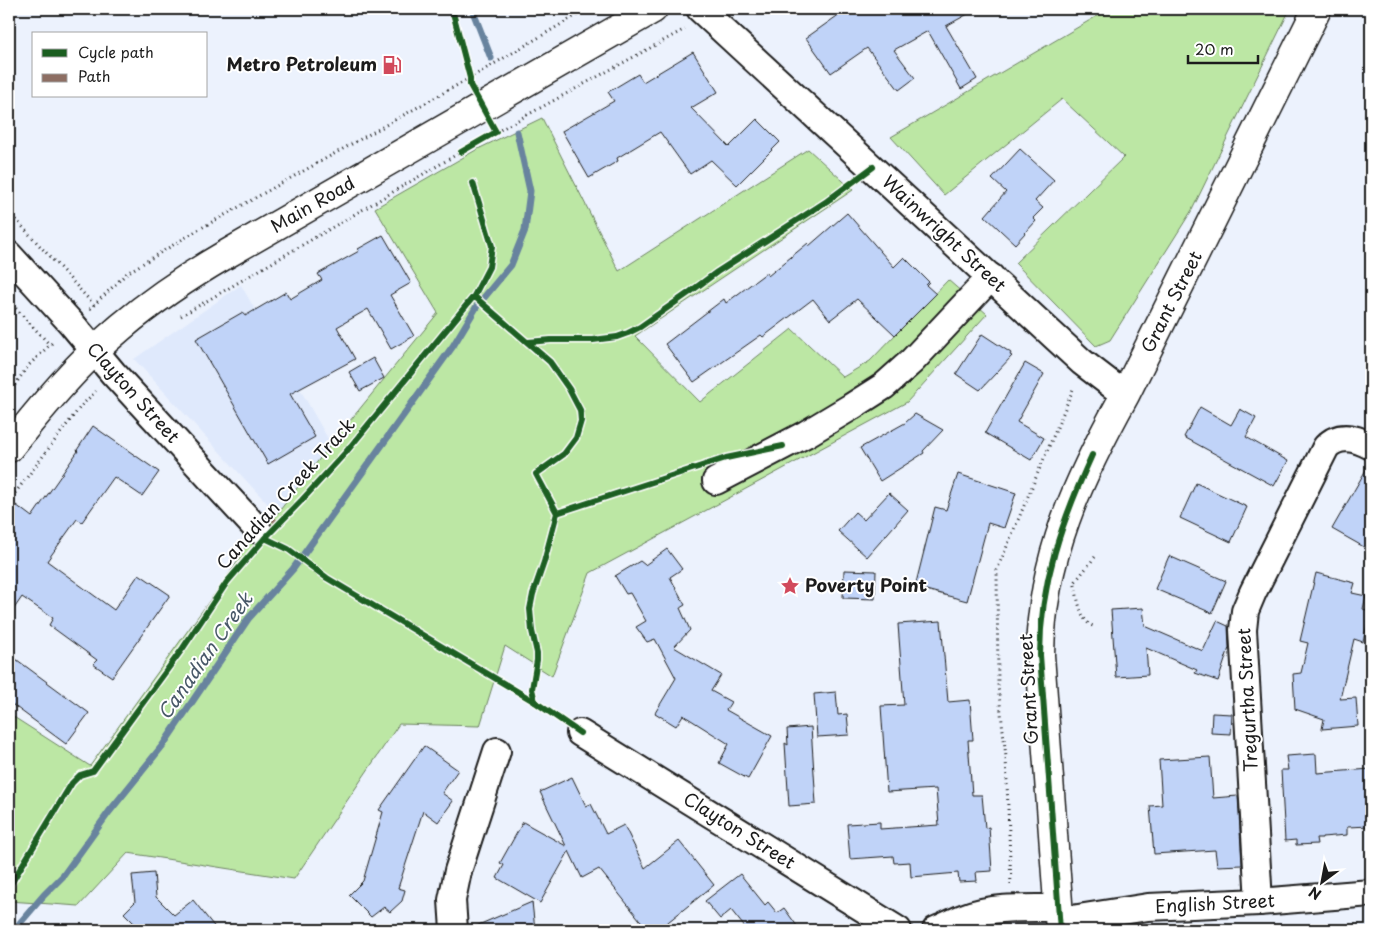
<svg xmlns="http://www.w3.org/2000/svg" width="1380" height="939" font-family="'Playpen Sans',sans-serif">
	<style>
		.built { fill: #dfe9fc }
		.green { fill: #bce7a4; stroke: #6c8260 }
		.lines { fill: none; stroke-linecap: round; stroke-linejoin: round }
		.stream { stroke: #67839e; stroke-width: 7 }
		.building { fill: #c0d3f8; stroke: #1c1c1c }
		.minor-casing { stroke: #1c1c1c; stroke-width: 30 }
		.major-casing { stroke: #1c1c1c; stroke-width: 31 }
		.path { stroke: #1c1c1c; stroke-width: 3; stroke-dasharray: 1 4; stroke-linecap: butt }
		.minor { stroke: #fff; stroke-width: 26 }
		.major { stroke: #fff; stroke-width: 28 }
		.quiet { stroke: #8d6e63; stroke-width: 5; stroke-dasharray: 10 5; stroke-linecap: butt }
		.cycleway-casing { stroke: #fff; stroke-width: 9 }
		.cycleway { stroke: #1b5e20; stroke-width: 6 }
		.labels { text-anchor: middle; stroke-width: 4; stroke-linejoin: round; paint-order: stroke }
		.poi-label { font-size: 18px; font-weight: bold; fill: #1c1c1c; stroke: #fff; text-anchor: end }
		.street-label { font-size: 18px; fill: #1c1c1c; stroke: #fff }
		.water-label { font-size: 19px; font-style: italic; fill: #485868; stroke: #fff }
	</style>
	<rect width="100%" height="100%" fill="#ecf2fd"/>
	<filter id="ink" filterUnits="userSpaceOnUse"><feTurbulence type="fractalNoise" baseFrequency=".02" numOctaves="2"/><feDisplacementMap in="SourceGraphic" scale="10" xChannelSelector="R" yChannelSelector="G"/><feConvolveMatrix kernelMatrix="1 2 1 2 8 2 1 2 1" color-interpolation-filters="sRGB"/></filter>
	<g filter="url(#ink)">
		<!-- built -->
		<path class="built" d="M241 285 331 444 277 514 134 359Z"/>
		<!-- green -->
		<g class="green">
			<path d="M1109 9H1290L1192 210 1110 340 1096 346 1015 263 1124 157 1062 99 944 195 891 137Z"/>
			<path d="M542 118 619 271 808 149 853 190 635 336 700 402 792 329 843 377 870 361 948 280 987 314 907 402 590 573 552 676 505 646 480 726 399 724 294 879 128 853 79 906 9 901V714L90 766 238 561 247 541 277 514 331 444 438 313 375 208 476 150Z"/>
		</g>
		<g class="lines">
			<!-- stream -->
			<g class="stream">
				<path d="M472 9 491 58"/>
				<path d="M14 930 44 895 63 876 109 812 163 745 248 619 293 569 453 346 477 306 511 265 525 230 530 191 517 132"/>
			</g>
		</g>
		<!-- building -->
		<g class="building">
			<path d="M847 9H977L946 26 977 79 961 89 928 31 894 50 915 78 899 90 867 48 831 73 806 38Z"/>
			<path d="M693 52 718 92 691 108 729 147 757 119 780 142 737 185 711 160 690 174 660 132 617 158 618 161 589 178 562 131 614 101 608 92 638 74 643 82Z"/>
			<path d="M1020 149 1054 180 1035 201 1043 208 1033 218 1036 221 1015 244 985 216 1006 192 992 179Z"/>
			<path d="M847 213 894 267 904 257 929 282 926 285 936 294 895 335 857 299 830 320 813 299 763 337 761 335 694 382 665 344 724 299 726 303 766 273 768 276 808 243 809 246Z"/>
			<path d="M383 235 411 283 390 295 414 336 391 349 368 309 337 327 355 359 290 394 315 437 268 464 196 339 243 312 245 316 286 292 290 299 322 280 318 274 359 251 358 249Z"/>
			<path d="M982 334 1011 353 1010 355 1012 356 980 390 956 374Z"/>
			<path d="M373 358 384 378 360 391 349 372Z"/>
			<path d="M1025 363 1044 374 1017 422 1044 438 1031 460 985 433Z"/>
			<path d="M1200 407 1231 425 1240 409 1256 418 1246 437 1288 461 1274 486 1184 437Z"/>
			<path d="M915 414 943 430 923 451 924 453 880 481 860 448 905 423Z"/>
			<path d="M93 426 159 472 142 496 114 477 82 522 77 519 47 561 114 610 139 574 170 595 112 677 93 664 97 660 49 625 53 618 22 597 9 616V515L16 505 32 517 78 451 77 450Z"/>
			<path d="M1371 461V551L1332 529Z"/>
			<path d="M958 474 1016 493 1004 528 988 523 967 601 915 587 935 507 946 510Z"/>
			<path d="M1196 483 1247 507 1231 542 1180 518Z"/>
			<path d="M889 493 908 510 867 557 838 531 855 512 864 520Z"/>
			<path d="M667 549 682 569 670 577 685 605 680 608 690 630 674 647 721 675 711 691 731 702 726 710 772 736 748 779 719 763 729 744 683 715 676 726 655 713 676 678 655 639 647 642 636 627 646 621 630 593 626 594 615 576 640 561 645 565Z"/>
			<path d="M1169 556 1226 581 1212 613 1155 589Z"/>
			<path d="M844 570 876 571 875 599 843 598Z"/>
			<path d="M1316 573 1355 583 1352 593 1366 596 1363 609 1370 611 1363 642 1354 639 1340 699 1356 698 1358 726 1322 729 1324 719 1295 709 1293 674 1301 673 1308 643 1300 641Z"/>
			<path d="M1143 608 1145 626 1203 651 1217 621 1228 626 1229 648 1218 681 1195 673 1197 670 1146 648 1148 675 1116 677 1111 610Z"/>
			<path d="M941 621 948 702 970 700 973 740H968L972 795H982L985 828 989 827 992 871 976 872 977 881 959 882 958 873 911 877 910 862 894 863 893 856 850 859 847 824 880 822V829L939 825 936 789 887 792 881 706 904 705 898 624Z"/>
			<path d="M9 654 89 713 66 744 9 702Z"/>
			<path d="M836 692 838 715 847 714 849 735 817 737 814 694Z"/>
			<path d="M1212 713 1232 714 1231 734 1211 733Z"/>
			<path d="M811 727 816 804 789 806 785 743 788 745 787 729Z"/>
			<path d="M424 746 458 770 442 793 453 801 438 822 423 811 398 888 405 890 402 901 390 912 384 907 371 917 349 895 363 881 383 812 379 810Z"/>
			<path d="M1316 754 1317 773 1371 769V826L1347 827V835L1322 837V838H1316L1317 844 1296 845V840L1285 841 1281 770H1288L1286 756Z"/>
			<path d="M1210 757 1213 798 1238 796 1242 865 1217 866 1215 850 1154 854 1150 806 1162 805 1159 760Z"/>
			<path d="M572 777 586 806 591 804 606 834 624 825 645 868 679 841 714 885 658 930H648L599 869 582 878 569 851 540 903 497 878 504 865 500 863 523 822 566 846 540 792Z"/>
			<path d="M154 873 156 897 174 915 193 900 217 930H141L124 913 135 902 132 875Z"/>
			<path d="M740 874 765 905 768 902 777 913 784 908 800 930H747L731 910 720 919 705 901Z"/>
			<path d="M532 902 535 930H469V929Z"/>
		</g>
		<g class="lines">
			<!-- minor casing -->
			<g class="minor-casing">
				<g id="minor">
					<path d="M700 9 1082 362 1125 395"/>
					<path d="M9 255 72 324 113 373 258 530"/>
					<path d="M716 481 806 434 851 407 884 386 912 361 991 277"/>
					<path d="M580 733 898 930"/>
					<path d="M1259 902 1243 630 1245 611 1253 592 1326 447C1339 433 1356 438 1371 446"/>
					<path d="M1059 921 1148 907 1259 902 1371 893"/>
					<path d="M454 930 452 900 458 871 497 751"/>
					<path d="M936 930C945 926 955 921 965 917 994 906 1027 908 1058 908"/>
				</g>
			</g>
			<!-- major casing -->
			<g class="major-casing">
				<g id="major">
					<path d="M9 448C43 405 79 362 121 327 153 300 189 276 225 255L653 9"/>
					<path d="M1060 930 1040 655C1041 557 1079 478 1125 395L1317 9"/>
				</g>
			</g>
			<!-- path -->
			<g class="path">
				<path d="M739 13 753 9"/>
				<path d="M496 132 685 29"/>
				<path d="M9 212 94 305"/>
				<path d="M474 296 475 297"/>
				<path d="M9 301 50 345"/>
				<path d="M90 309 127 273 196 231 470 78 587 9"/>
				<path d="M181 316 461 152"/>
				<path d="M9 393 29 365 54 341"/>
				<path d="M9 501 81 406 96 391"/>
				<path d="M1095 557 1075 582V585C1078 599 1080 624 1096 627"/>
				<path d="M1011 885 1006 757 998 686 997 570 1074 387"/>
				<path d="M1243 930 1256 929"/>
			</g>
			<!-- minor -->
			<use href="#minor" class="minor"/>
			<!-- major -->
			<use href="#major" class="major"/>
			<!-- quiet -->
			<path class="quiet" d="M258 530 271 517 278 524"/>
			<!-- cycleway casing -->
			<g class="cycleway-casing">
				<g id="cycleway">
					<path d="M452 9 470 78V85L496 132 461 152"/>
					<path d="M475 297 550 362 569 389 580 410 581 421 576 438 564 454 536 474 557 513 544 562 533 594 530 609 532 631 537 653V660L532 689 535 702 580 733"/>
					<path d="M528 342 551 340H593L617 337 628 333 640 327 690 292 717 272 827 201 873 167"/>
					<path d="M557 513 726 458 783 446"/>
					<path d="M265 538 288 549 327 578 535 702"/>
					<path d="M9 887 72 783 80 775 93 771 183 648 227 582 265 538 302 500 346 452 474 296 489 267 492 246 473 183"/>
					<path d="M1060 930 1040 655C1040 582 1062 521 1092 455"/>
				</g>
			</g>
			<!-- cycleway -->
			<use href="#cycleway" class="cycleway"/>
		</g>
	</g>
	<!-- icons -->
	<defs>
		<g id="fuel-bare" transform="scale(1.5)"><path d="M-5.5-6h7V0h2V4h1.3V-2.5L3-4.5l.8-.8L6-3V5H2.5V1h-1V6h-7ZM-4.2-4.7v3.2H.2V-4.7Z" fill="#d1495b" stroke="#fff" stroke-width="2.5" paint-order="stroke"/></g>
		<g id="sight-bare" transform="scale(1.5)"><path d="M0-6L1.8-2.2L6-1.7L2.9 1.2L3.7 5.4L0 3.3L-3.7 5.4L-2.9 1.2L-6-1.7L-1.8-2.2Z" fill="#d1495b" stroke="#fff" stroke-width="2.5" paint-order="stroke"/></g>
	</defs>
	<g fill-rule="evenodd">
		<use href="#fuel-bare" x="392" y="65"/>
		<use href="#sight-bare" x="790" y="586"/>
	</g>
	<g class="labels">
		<!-- poi labels -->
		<g class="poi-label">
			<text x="377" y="71">Metro Petroleum</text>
			<text x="805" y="592" text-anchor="start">Poverty Point</text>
		</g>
		<!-- street labels -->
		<g class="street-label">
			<text transform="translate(313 205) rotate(-30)" y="6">Main Road</text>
			<text transform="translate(944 234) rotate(43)" y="6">Wainwright Street</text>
			<text transform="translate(1172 302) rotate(-63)" y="6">Grant Street</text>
			<text transform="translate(133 393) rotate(48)" y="6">Clayton Street</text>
			<text transform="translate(286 494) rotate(-48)" y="6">Canadian Creek Track</text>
			<text transform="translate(1029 689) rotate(-93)" y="6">Grant Street</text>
			<text transform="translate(1248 700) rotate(-93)" y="6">Tregurtha Street</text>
			<text transform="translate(739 831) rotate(32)" y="6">Clayton Street</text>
			<text transform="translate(1215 904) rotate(-3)" y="6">English Street</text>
		</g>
		<!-- water labels -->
		<g class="water-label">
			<text transform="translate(205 656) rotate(-55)" y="7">Canadian Creek</text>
		</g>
	</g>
	<!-- margin -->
	<rect width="1380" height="939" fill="none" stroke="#fff" stroke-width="30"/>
	<rect x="15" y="15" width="1350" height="909" fill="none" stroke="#1c1c1c" stroke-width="2" filter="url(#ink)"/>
	<!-- legend -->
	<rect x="32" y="32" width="175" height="65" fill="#ffffff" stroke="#a4a4a4"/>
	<rect x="42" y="49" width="25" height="8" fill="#1b5e20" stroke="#a4a4a4"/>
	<text x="78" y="58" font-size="15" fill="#1c1c1c">Cycle path</text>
	<rect x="42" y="74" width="25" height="8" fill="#8d6e63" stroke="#a4a4a4"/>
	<text x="78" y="82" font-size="15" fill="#1c1c1c">Path</text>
	<!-- north arrow -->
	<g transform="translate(1322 882) rotate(212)" stroke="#ffffff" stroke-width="4" paint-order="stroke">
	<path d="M0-4L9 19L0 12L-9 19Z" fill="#1c1c1c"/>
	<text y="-8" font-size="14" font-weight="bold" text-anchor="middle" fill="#1c1c1c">N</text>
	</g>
	<!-- scale -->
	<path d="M1188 55v8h70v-8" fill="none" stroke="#1c1c1c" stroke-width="2.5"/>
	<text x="1195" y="55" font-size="15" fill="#1c1c1c" stroke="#ffffff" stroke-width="4" paint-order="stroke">20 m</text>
</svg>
